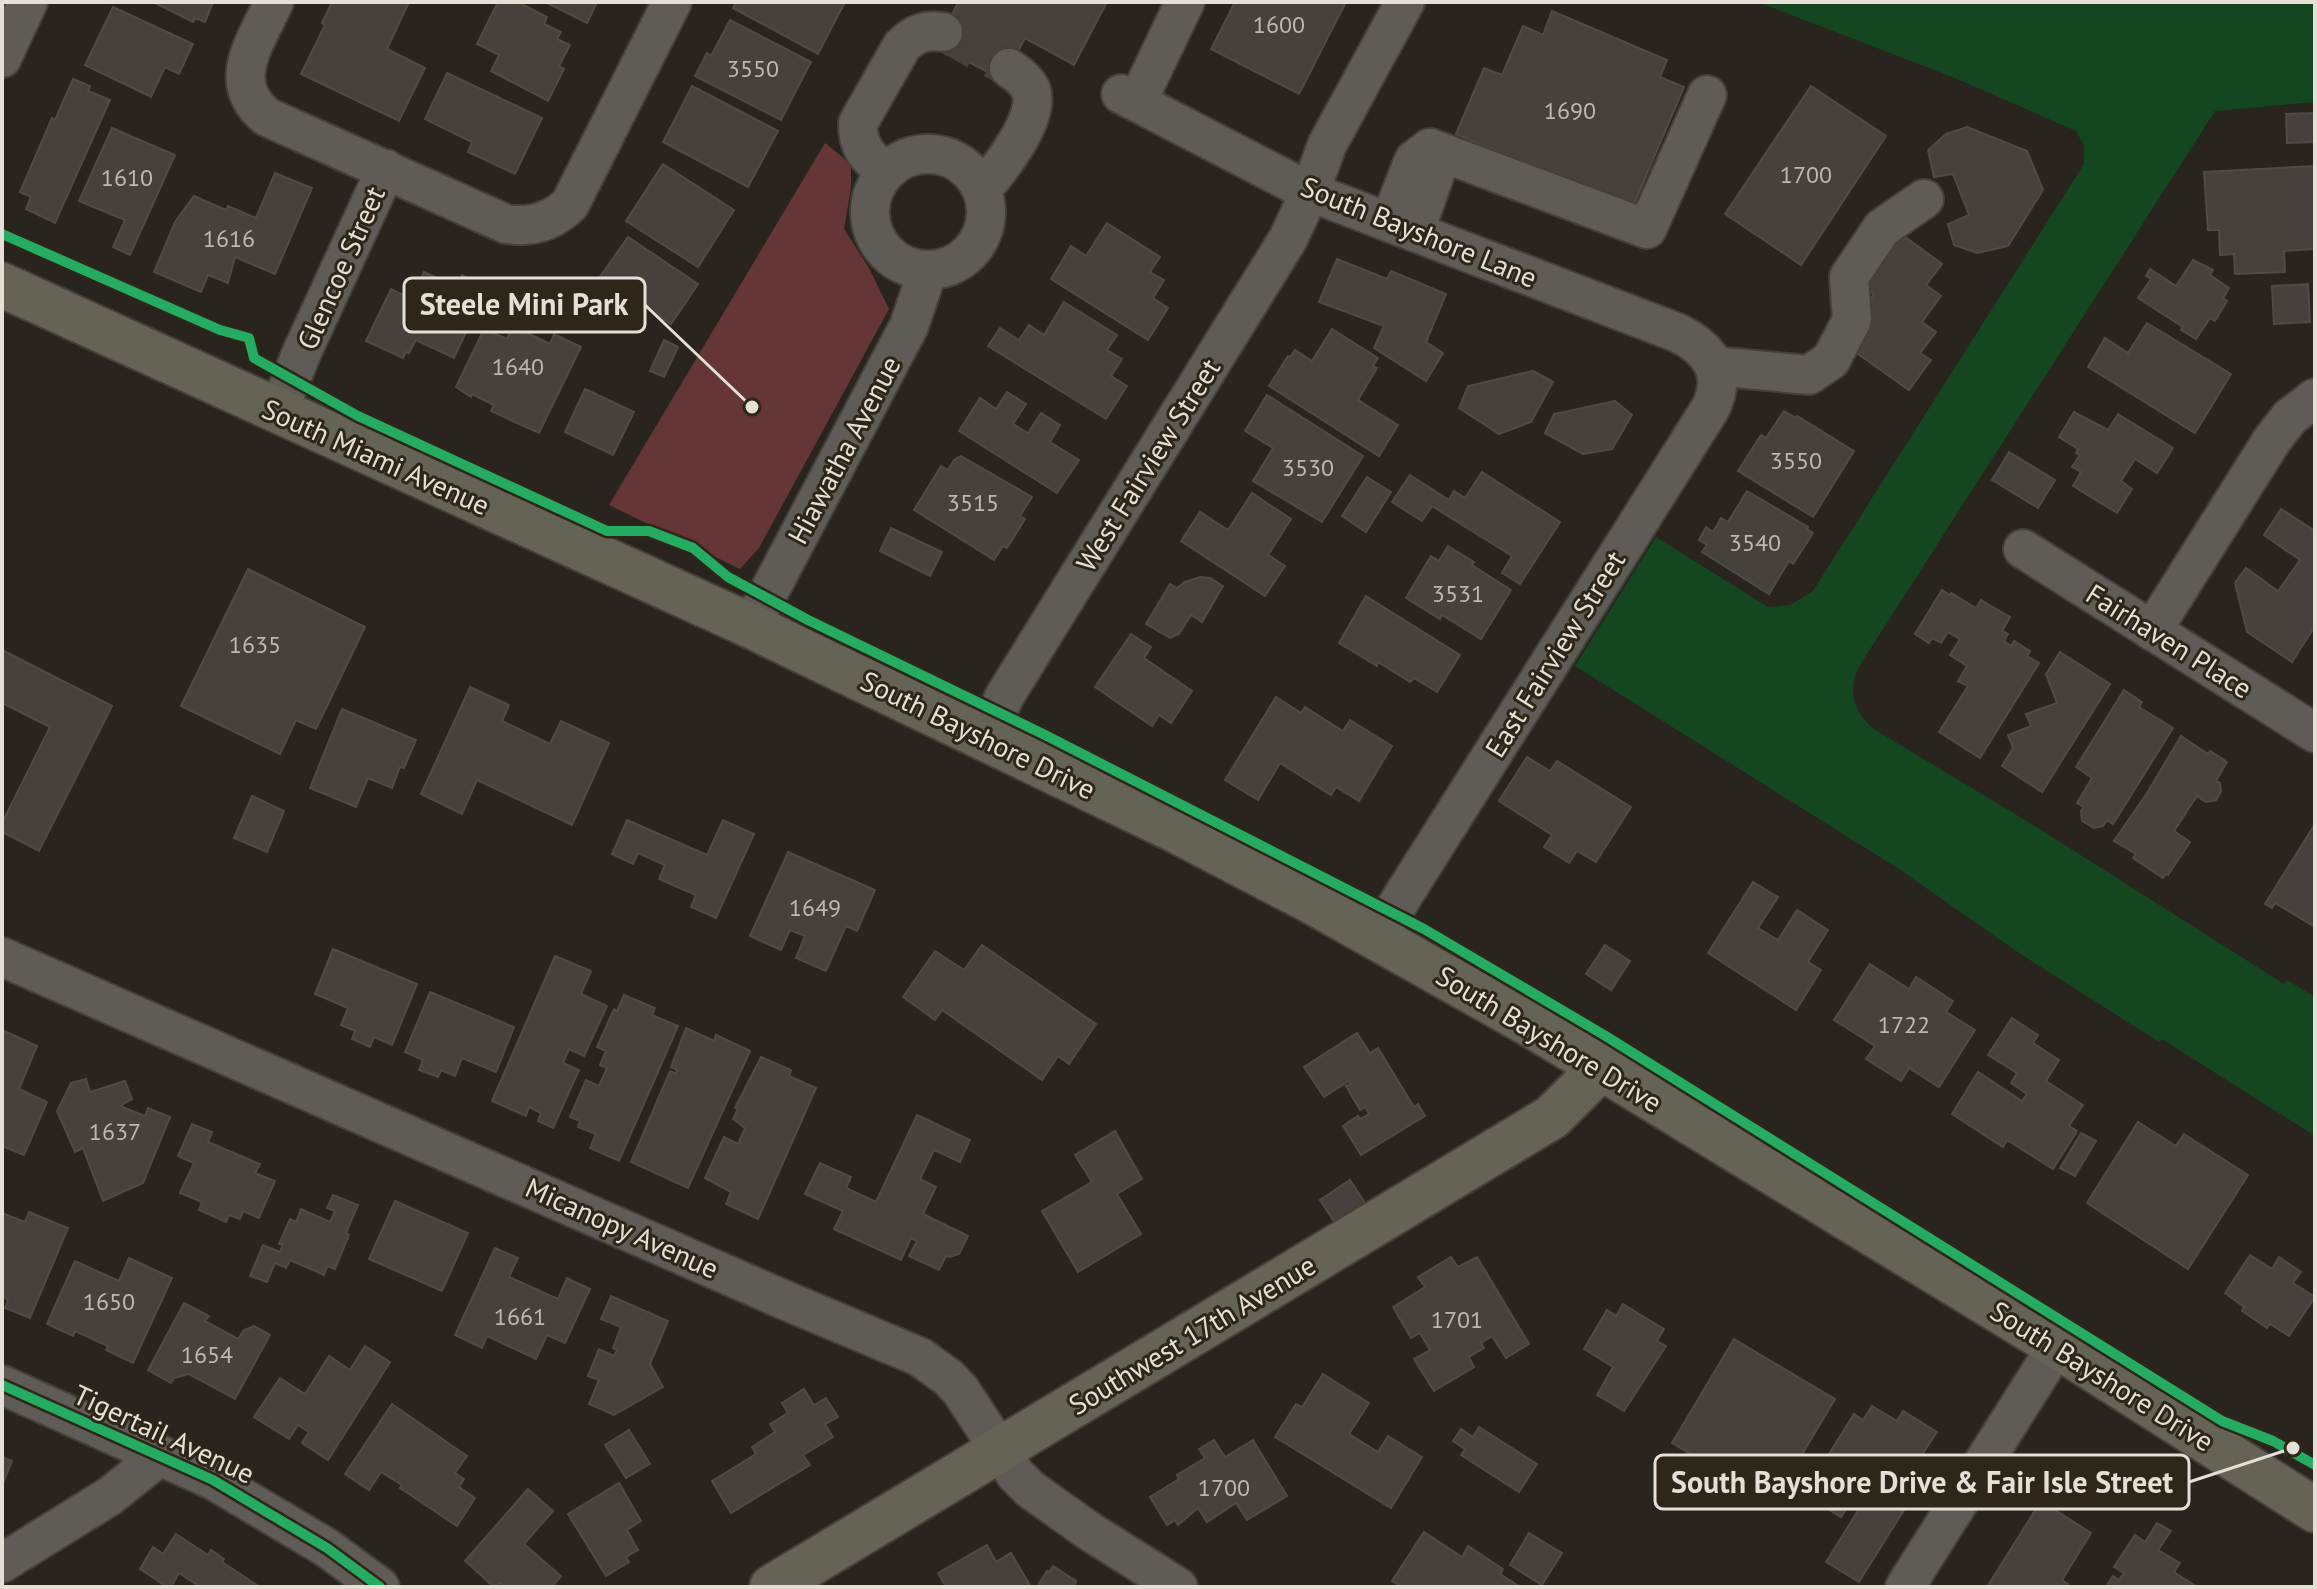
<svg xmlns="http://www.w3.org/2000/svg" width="2317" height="1589" font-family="'PT Sans',sans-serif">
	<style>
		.green { fill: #663538 }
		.water { fill: #144620 }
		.building { fill: #46413c; stroke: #4f4a44; stroke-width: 2 }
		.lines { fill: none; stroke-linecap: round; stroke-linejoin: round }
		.minor-tunnel { stroke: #45413a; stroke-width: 38; stroke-dasharray: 38 19; stroke-linecap: butt }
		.minor-casing { stroke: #43403a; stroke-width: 42 }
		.major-casing { stroke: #43403a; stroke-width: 48 }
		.path { stroke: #64615c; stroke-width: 5; stroke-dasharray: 4 4; stroke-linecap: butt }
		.minor { stroke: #5f5b56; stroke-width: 38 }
		.major { stroke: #646355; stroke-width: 44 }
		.cycleway-casing { stroke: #2d2619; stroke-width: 15 }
		.cycleway { stroke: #26ab63; stroke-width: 10 }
		.labels { text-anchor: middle; stroke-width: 6; stroke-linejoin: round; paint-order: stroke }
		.number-label { font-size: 24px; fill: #bcb8b0 }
		.street-label { font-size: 28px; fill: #e4dfd7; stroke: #2d2619 }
		.leader { fill: none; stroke: #e4dfd7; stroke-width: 3 }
		.callout-dot { fill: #e4dfd7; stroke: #2d2619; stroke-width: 3 }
		.callout { fill: #2d2619; stroke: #e4dfd7; stroke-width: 3 }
		.callout-label { font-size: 30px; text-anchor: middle; font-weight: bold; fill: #e4dfd7 }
	</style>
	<rect width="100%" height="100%" fill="#29251e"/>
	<!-- green -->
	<path class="green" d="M825 143 851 164V188L844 229 869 268 889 309 759 548 740 569 609 505Z"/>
	<!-- water -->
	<path class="water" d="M1758 2H2315V102L2215 111 1860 665C1846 689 1854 715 1877 731L2038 828 2284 984 2287 980 2315 997V1136L2162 1039 2159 1042 2022 955 1899 869 1575 666 1656 537 1768 607 1790 605 1813 591 2084 164V145L2076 131 1955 78Z"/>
	<!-- building -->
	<g class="building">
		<path d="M153 2H213L205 22 195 18 193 22Z"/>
		<path d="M332 2H409L387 49 425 68 399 121 301 74 325 25 322 23Z"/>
		<path d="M498 2H518L547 17 544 24 561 32 557 39 570 45 559 66 564 69 548 101 491 71 499 55 477 44Z"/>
		<path d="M545 2H597L587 23Z"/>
		<path d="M736 2H845L818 54 733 8Z"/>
		<path d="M956 2H1107L1074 65 1025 38 1003 80 936 45 958 3Z"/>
		<path d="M1235 2H1346L1299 94 1211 49Z"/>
		<path d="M113 7 193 44 179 74 165 67 151 97 85 65Z"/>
		<path d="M1552 11 1667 60 1660 77 1684 87 1632 209 1456 134 1484 68 1502 75 1523 26 1543 35Z"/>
		<path d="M730 20 811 62 781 120 695 76 707 53 711 56Z"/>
		<path d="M447 73 542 118 515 174 468 152 472 142 425 119Z"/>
		<path d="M73 79 90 86 88 91 110 100 55 223 26 209 31 197 20 192 52 118 55 120Z"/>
		<path d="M692 86 778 131 748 187 663 142Z"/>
		<path d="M1811 86 1886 136 1801 265 1725 214Z"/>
		<path d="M2315 113V142L2287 143 2286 114Z"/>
		<path d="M1967 127 2027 151 2043 190 2008 246 1977 253 1954 245 1948 224 1969 215 1953 174 1934 177 1928 150 1946 134Z"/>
		<path d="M112 128 175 155 130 255 113 247 125 220 79 201Z"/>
		<path d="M663 164 734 210 698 267 626 221Z"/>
		<path d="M2315 166V249L2284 251 2285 272 2235 274 2234 254 2220 255 2219 230H2208L2204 172Z"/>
		<path d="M275 173 312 188 275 274 235 257 228 283 208 275 201 292 154 272 175 222 194 196 226 210 228 206 256 218Z"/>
		<path d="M1107 223 1160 257 1150 272 1164 280 1153 298 1168 308 1148 340 1051 279 1071 246 1086 256Z"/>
		<path d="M1893 228 1942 264 1926 285 1941 296 1922 322 1936 332 1920 353 1931 360 1909 390 1851 349 1858 318 1874 294 1865 287 1883 262 1873 256Z"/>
		<path d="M628 237 698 284 671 324 600 277Z"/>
		<path d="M1337 259 1387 279 1391 271 1446 294 1426 342 1443 353 1426 381 1374 348 1384 326 1319 302Z"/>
		<path d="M2193 260 2213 270 2210 275 2229 288 2223 298 2227 301 2215 321 2210 318 2196 339 2181 330 2183 327 2138 298 2151 279 2146 276 2150 269 2176 286Z"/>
		<path d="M424 272 457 287 462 275 487 287 454 358 416 340 409 353 406 352 403 358 366 341 391 289 411 299Z"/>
		<path d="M2308 284 2310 322 2274 324 2272 286Z"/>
		<path d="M1064 302 1117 335 1107 350 1122 359 1111 376 1127 386 1106 419 988 346 1000 328 1019 340 1029 325 1044 335Z"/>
		<path d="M2147 323 2231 374 2195 433 2088 367 2105 338 2128 353Z"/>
		<path d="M513 326 550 344 554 334 581 347 539 433 491 411 494 405 472 394 471 397 456 387 484 329 507 339Z"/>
		<path d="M1332 329 1378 358 1373 366 1377 368 1358 400 1398 425 1379 456 1269 386 1288 356 1290 357 1295 350 1312 361Z"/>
		<path d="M664 340 678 347 664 377 650 371Z"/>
		<path d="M1533 371 1553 382 1531 422 1499 434 1459 408 1468 386Z"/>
		<path d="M585 389 634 412 613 455 565 432Z"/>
		<path d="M1007 392 1026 404 1013 424 1028 433 1041 413 1060 425 1050 442 1079 460 1057 493 959 431 980 398 996 409Z"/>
		<path d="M1267 395 1363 456 1322 522 1253 481 1273 448 1245 431Z"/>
		<path d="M1615 401 1632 415 1612 449 1583 454 1545 433 1554 414Z"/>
		<path d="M1784 411 1796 418 1797 416 1854 451 1813 517 1738 471 1761 435 1766 438Z"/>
		<path d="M2074 412 2108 430 2118 414 2173 448 2157 473 2135 459 2121 481 2132 489 2117 513 2073 486 2081 472 2072 467 2080 455 2076 453 2078 449 2059 437Z"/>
		<path d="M2009 452 2055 480 2038 508 1992 480Z"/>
		<path d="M961 456 1032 497 1020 516 1025 519 1007 548 1003 546 994 560 914 510 941 466 948 470 954 460Z"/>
		<path d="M1482 472 1560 522 1520 584 1502 573 1512 556 1432 506 1422 521 1392 502 1410 475 1449 500 1454 491 1465 498Z"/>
		<path d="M1367 477 1391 492 1366 532 1342 516Z"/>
		<path d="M1747 491 1808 527 1807 529 1813 533 1793 564 1789 561 1769 594 1702 552 1707 545 1699 540 1706 527 1713 532 1721 518 1728 522Z"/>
		<path d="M1252 493 1291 519 1268 555 1285 566 1265 596 1181 541 1200 512 1228 530Z"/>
		<path d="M2281 509 2315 531V626L2292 662 2247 632 2235 583 2246 568 2278 591 2300 560 2264 535Z"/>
		<path d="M891 528 942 552 930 576 880 551Z"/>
		<path d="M1448 546 1474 562 1472 565 1511 590 1481 639 1442 615 1440 619 1406 598 1431 556 1439 561Z"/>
		<path d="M248 569 365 627 316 729 296 720 280 754 181 706Z"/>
		<path d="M1200 577 1210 578 1223 586 1202 622 1191 615 1179 634 1170 638 1146 624 1170 584 1177 588 1185 582Z"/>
		<path d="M1942 590 1950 595 1951 593 1976 608 1981 600 2010 617 2002 631 2008 634 2004 641 2011 646 2014 641 2030 651 2027 656 2039 663 1980 758 1939 732 1968 686 1958 681 1967 666 1950 655 1960 639 1948 632 1941 643 1932 638 1929 643 1915 634Z"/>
		<path d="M1366 596 1460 655 1437 692 1414 678 1410 682 1378 662 1377 666 1339 643Z"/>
		<path d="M1131 634 1151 647 1144 658 1192 691 1171 723 1159 715 1152 726 1095 687Z"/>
		<path d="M2 650 112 706 39 851 2 832V823L50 727 2 703Z"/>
		<path d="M2060 652 2110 684 2042 792 2002 766 2013 748 2008 735 2031 726 2026 714 2057 703 2046 674Z"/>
		<path d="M470 687 509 705 502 721 550 744 561 721 609 743 572 825 477 780 462 814 421 794Z"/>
		<path d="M2124 690 2142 702 2139 707 2173 728 2113 824 2107 820 2103 826 2094 828 2082 821 2081 811 2084 807 2077 803 2092 778 2076 767Z"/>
		<path d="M1276 697 1301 713 1305 707 1343 731 1350 720 1392 746 1359 801 1336 787 1331 795 1280 763 1258 800 1225 780Z"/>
		<path d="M342 709 416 740 404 768 400 767 392 788 368 778 356 807 310 788Z"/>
		<path d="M2181 736 2208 754 2210 751 2227 762 2216 781 2220 783 2221 792 2216 800 2206 802 2197 796 2174 831 2190 842 2168 875 2166 874 2163 878 2133 858 2136 854 2114 841 2147 793Z"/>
		<path d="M1527 757 1550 771 1557 761 1631 807 1596 862 1577 851 1569 863 1544 847 1552 835 1499 801Z"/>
		<path d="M252 796 284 811 267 852 234 838Z"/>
		<path d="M627 820 707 855 723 820 754 834 716 918 691 907 696 895 659 879 665 865 638 853 633 864 612 854Z"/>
		<path d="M2315 824V927L2275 903 2272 908 2265 904Z"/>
		<path d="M788 852 875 890 857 931 846 926 826 971 796 958 805 936 790 930 781 950 750 936Z"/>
		<path d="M1753 882 1778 897 1758 928 1778 940 1797 910 1828 930 1808 962 1821 970 1796 1010 1708 953Z"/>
		<path d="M982 945 1096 1024 1069 1064 1058 1056 1042 1080 942 1010 935 1020 903 997 935 951 964 970Z"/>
		<path d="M1605 945 1630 961 1611 990 1586 974Z"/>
		<path d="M333 949 417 984 392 1045 374 1037 370 1047 352 1039 355 1031 341 1025 348 1008 315 994Z"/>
		<path d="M555 956 591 971 581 994 607 1006 584 1056 569 1049 563 1063 579 1070 553 1128 538 1121 541 1113 529 1107 526 1116 492 1101Z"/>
		<path d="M1870 964 1909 989 1916 977 1953 1001 1946 1012 1975 1030 1939 1087 1909 1068 1901 1081 1866 1059 1875 1046 1834 1020Z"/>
		<path d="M430 992 514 1027 496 1072 462 1058 455 1076 441 1070 438 1077 419 1070 423 1060 405 1052Z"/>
		<path d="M624 995 655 1008 652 1015 678 1026 619 1161 590 1148 596 1134 578 1127 580 1121 570 1117 586 1080 599 1086 607 1068 600 1065 606 1051 597 1047 614 1009 617 1011Z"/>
		<path d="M2012 1018 2038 1035 2033 1043 2059 1060 2046 1081 2083 1105 2069 1126 2077 1131 2053 1169 2007 1140 2003 1147 1952 1114 1978 1072 2022 1101 2027 1094 2011 1083 2017 1073 1988 1055Z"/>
		<path d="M686 1028 714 1041 716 1035 750 1051 688 1188 631 1162 670 1071 676 1074 677 1070 671 1067Z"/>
		<path d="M2 1030 37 1046 19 1089 47 1102 24 1155 2 1146Z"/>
		<path d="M1357 1033 1370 1053 1378 1048 1414 1107 1418 1104 1425 1116 1361 1155 1343 1126 1358 1116 1360 1119 1369 1114 1365 1107 1360 1110 1346 1086 1351 1084 1349 1081 1324 1097 1304 1067Z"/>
		<path d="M761 1057 791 1070 789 1076 816 1088 758 1219 726 1204 731 1192 705 1178 724 1137 738 1144 745 1128 733 1119 738 1109 735 1108Z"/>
		<path d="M86 1079 90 1092 125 1081 132 1099 120 1106 145 1116 148 1108 170 1117 143 1183 103 1201 83 1148 75 1152 57 1111 71 1083Z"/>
		<path d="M917 1115 970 1140 960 1162 934 1150 920 1179 936 1187 923 1214 968 1236 959 1254 950 1257 946 1256 939 1270 909 1256 917 1241 911 1238 901 1260 834 1229 843 1211 805 1194 820 1163 851 1177 846 1188 876 1202Z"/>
		<path d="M2138 1122 2176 1146 2184 1134 2248 1175 2188 1269 2087 1203Z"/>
		<path d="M192 1124 212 1132 208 1142 260 1164 255 1173 275 1181 259 1218 243 1211 240 1219 229 1215 226 1222 199 1210 202 1202 180 1193 194 1163 178 1156Z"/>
		<path d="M1115 1131 1142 1179 1117 1194 1141 1234 1078 1272 1042 1211 1092 1182 1075 1155Z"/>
		<path d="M2081 1133 2096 1141 2075 1176 2060 1168Z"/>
		<path d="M1350 1180 1367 1206 1337 1226 1320 1200Z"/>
		<path d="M333 1195 358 1205 346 1233 349 1235 335 1269 327 1266 324 1275 290 1260 286 1268 275 1263 267 1282 250 1276 263 1245 280 1252 283 1245 279 1244 290 1219 296 1222 301 1209 330 1222 335 1211 327 1208Z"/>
		<path d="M395 1201 468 1233 442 1291 369 1259Z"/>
		<path d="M29 1212 68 1228 30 1318 5 1308 8 1301 2 1294V1213L25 1222Z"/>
		<path d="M495 1248 518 1258 509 1277 558 1299 567 1278 590 1289 565 1343 547 1335 536 1359 487 1336 482 1348 455 1335Z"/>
		<path d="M2250 1255 2272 1269 2279 1257 2301 1272 2293 1283 2315 1297 2289 1336 2270 1324 2267 1328 2242 1311 2244 1307 2225 1293Z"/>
		<path d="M1451 1257 1458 1267 1477 1257 1529 1344 1506 1358 1492 1336 1481 1343 1484 1348 1469 1357 1474 1367 1434 1391 1414 1359 1430 1350 1420 1333 1411 1338 1393 1307 1425 1287 1418 1277Z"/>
		<path d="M129 1258 172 1278 133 1363 106 1350 108 1346 75 1331 73 1336 47 1324 75 1261 119 1281Z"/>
		<path d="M611 1296 668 1321 650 1364 663 1387 614 1415 589 1404 599 1380 588 1376 599 1349 614 1356 617 1350 613 1348 621 1327 601 1319Z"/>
		<path d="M184 1303 209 1316 205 1321 238 1339 244 1330 254 1326 270 1335 235 1399 189 1374 174 1378 171 1383 148 1370Z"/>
		<path d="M1623 1304 1664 1329 1657 1341 1666 1346 1624 1411 1597 1395 1613 1367 1584 1349 1607 1310 1616 1316Z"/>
		<path d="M1734 1339 1835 1399 1773 1503 1672 1443Z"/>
		<path d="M365 1346 390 1362 328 1460 302 1443 309 1432 298 1425 289 1439 254 1417 280 1378 305 1394 329 1356 350 1370Z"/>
		<path d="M1323 1374 1369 1403 1349 1434 1378 1452 1388 1436 1422 1457 1391 1508 1275 1437 1296 1404 1302 1407Z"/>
		<path d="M804 1389 814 1405 826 1398 838 1417 825 1424 833 1437 803 1455 810 1465 731 1513 712 1481 756 1454 752 1447 775 1432 770 1424 788 1413 782 1403Z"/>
		<path d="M392 1404 467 1456 455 1473 464 1479 459 1487 475 1498 457 1526 400 1488 402 1485 381 1472 369 1490 345 1474Z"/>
		<path d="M1872 1406 1897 1421 1903 1411 1937 1432 1922 1455 1934 1462 1859 1582 1826 1562 1869 1493 1859 1488 1841 1517 1804 1494 1854 1414 1863 1420Z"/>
		<path d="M1479 1427 1537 1464 1519 1492 1461 1455 1465 1449 1453 1441 1461 1429 1473 1437Z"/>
		<path d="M629 1430 650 1464 626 1478 605 1445Z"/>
		<path d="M1214 1440 1225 1457 1253 1440 1287 1496 1247 1520 1236 1503 1207 1522 1198 1508 1178 1525 1175 1520 1167 1525 1150 1497 1179 1479 1177 1475 1205 1458 1199 1449Z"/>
		<path d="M2 1457 12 1461 2 1486Z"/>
		<path d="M619 1483 641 1521 627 1530 638 1550 626 1557 629 1562 606 1576 568 1514Z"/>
		<path d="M528 1489 553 1511 524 1544 561 1576 552 1587H506L501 1583 494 1587 465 1561Z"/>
		<path d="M2041 1501 2091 1533 2062 1580 2068 1584 2066 1587H1987Z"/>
		<path d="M2157 1523 2171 1531 2158 1550 2180 1563 2174 1572 2197 1587H2106L2113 1576 2119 1580 2124 1573 2114 1567 2135 1535 2145 1542Z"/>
		<path d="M1424 1532 1462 1557 1468 1546 1503 1569 1500 1574 1520 1587H1402L1392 1581Z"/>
		<path d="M1529 1533 1562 1553 1542 1585 1510 1565Z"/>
		<path d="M176 1534 208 1555 211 1550 224 1559 222 1562 257 1585 256 1587H200L179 1573 171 1587H167L140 1569 153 1547 163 1554Z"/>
		<path d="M987 1545 996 1562 1011 1553 1031 1587H946L938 1573Z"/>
		<path d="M1053 1566 1076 1581 1074 1587H1037L1047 1571 1050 1572Z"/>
	</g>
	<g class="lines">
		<!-- minor-tunnel -->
		<path class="minor-tunnel" d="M943 32 1009 68"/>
		<!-- minor casing -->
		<g class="minor-casing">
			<g id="minor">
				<path d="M274 2C256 42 224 82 267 117L506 224C531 228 552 222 570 204L672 2"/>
				<path d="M2 58 28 2"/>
				<path d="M1121 94 1310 192 1678 333C1710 349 1728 373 1710 409L1377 937"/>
				<path d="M1137 102 1185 2"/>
				<path d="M1430 148 1647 229 1707 95"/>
				<circle cx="928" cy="212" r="58"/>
				<path d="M886 171C867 158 857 146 858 123L902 46C914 34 925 29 943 32"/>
				<path d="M982 189C1000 169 1041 117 1031 90 1026 80 1018 74 1009 68"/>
				<path d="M1390 221 1414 160 1430 148 1437 168 1415 231"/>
				<path d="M1714 366 1809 375 1831 360 1852 320 1849 277 1882 228 1924 199"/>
				<path d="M278 412 302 352 386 169"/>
				<path d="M2023 549 2315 733"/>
				<path d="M751 626 909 326 928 270"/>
				<path d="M2152 631 2272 440 2290 417 2315 398"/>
				<path d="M987 738 1004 697 1288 239 1310 192 1327 145 1405 2"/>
				<path d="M2 957 782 1299 920 1357 949 1378 961 1391 1016 1475 1030 1489 1089 1531 1178 1587"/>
				<path d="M2 1385 213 1480 327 1548 380 1587"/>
				<path d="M2 1563 110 1496 161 1455"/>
				<path d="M1905 1587 2057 1346"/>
			</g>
		</g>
		<!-- major casing -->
		<g class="major-casing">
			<g id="major">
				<path d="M2 285 751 626 1173 829 1313 902 1528 1023 2057 1346 2315 1510"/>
				<path d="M772 1587 1552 1117 1600 1069"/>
			</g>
		</g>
		<!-- path -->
		<path class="path" d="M249 338 254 358"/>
		<!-- minor -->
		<use href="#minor" class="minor"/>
		<!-- major -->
		<use href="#major" class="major"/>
		<!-- cycleway casing -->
		<g class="cycleway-casing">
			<g id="cycleway">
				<path d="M2 234 220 330 249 338 254 358 358 416 607 531H649L693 548 728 577 808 620 1045 735 1424 929 1604 1035 2222 1421 2273 1441 2315 1465"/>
				<path d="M2 1385 213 1480 327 1548 380 1587"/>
			</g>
		</g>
		<!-- cycleway -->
		<use href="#cycleway" class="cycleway"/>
	</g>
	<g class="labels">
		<!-- number labels -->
		<g class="number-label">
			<text x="1279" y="33">1600</text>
			<text x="753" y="77">3550</text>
			<text x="1570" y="119">1690</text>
			<text x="1806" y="183">1700</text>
			<text x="127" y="186">1610</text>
			<text x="229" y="247">1616</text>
			<text x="518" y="375">1640</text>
			<text x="1796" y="469">3550</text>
			<text x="1308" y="476">3530</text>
			<text x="973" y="511">3515</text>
			<text x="1755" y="551">3540</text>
			<text x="1458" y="602">3531</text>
			<text x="255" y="653">1635</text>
			<text x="815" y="916">1649</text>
			<text x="1904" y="1033">1722</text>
			<text x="115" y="1140">1637</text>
			<text x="109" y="1310">1650</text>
			<text x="520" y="1325">1661</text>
			<text x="1457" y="1328">1701</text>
			<text x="207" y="1363">1654</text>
			<text x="1224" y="1496">1700</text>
		</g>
		<!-- street labels -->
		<g class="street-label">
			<text transform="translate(1419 232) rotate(22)" y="10">South Bayshore Lane</text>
			<text transform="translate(341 268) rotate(-66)" y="10">Glencoe Street</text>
			<text transform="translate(844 450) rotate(-62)" y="10">Hiawatha Avenue</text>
			<text transform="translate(376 457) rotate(24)" y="10">South Miami Avenue</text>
			<text transform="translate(1148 465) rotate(-58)" y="10">West Fairview Street</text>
			<text transform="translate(2169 641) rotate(32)" y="10">Fairhaven Place</text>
			<text transform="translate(1555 654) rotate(-58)" y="10">East Fairview Street</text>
			<text transform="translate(978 735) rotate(26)" y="10">South Bayshore Drive</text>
			<text transform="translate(1549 1039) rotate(31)" y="10">South Bayshore Drive</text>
			<text transform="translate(622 1228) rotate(24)" y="10">Micanopy Avenue</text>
			<text transform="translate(1192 1335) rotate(-31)" y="10">Southwest 17th Avenue</text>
			<text transform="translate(2102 1376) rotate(32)" y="10">South Bayshore Drive</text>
			<text transform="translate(164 1434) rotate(25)" y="10">Tigertail Avenue</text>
		</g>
	</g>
	<!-- callouts -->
	<path class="leader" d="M752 407L645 305M2293 1448L2189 1482"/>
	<g class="callout-dot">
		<circle cx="752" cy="407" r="8"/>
		<circle cx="2293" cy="1448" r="8"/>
	</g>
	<g class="callout">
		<rect x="404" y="278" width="241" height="54" rx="8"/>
		<rect x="1655" y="1455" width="534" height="54" rx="8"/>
	</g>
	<g class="callout-label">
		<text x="524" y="315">Steele Mini Park</text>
		<text x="1922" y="1493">South Bayshore Drive &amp; Fair Isle Street</text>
	</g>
	<!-- border -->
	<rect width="2317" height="1589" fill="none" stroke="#e4dfd7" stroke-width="8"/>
</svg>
